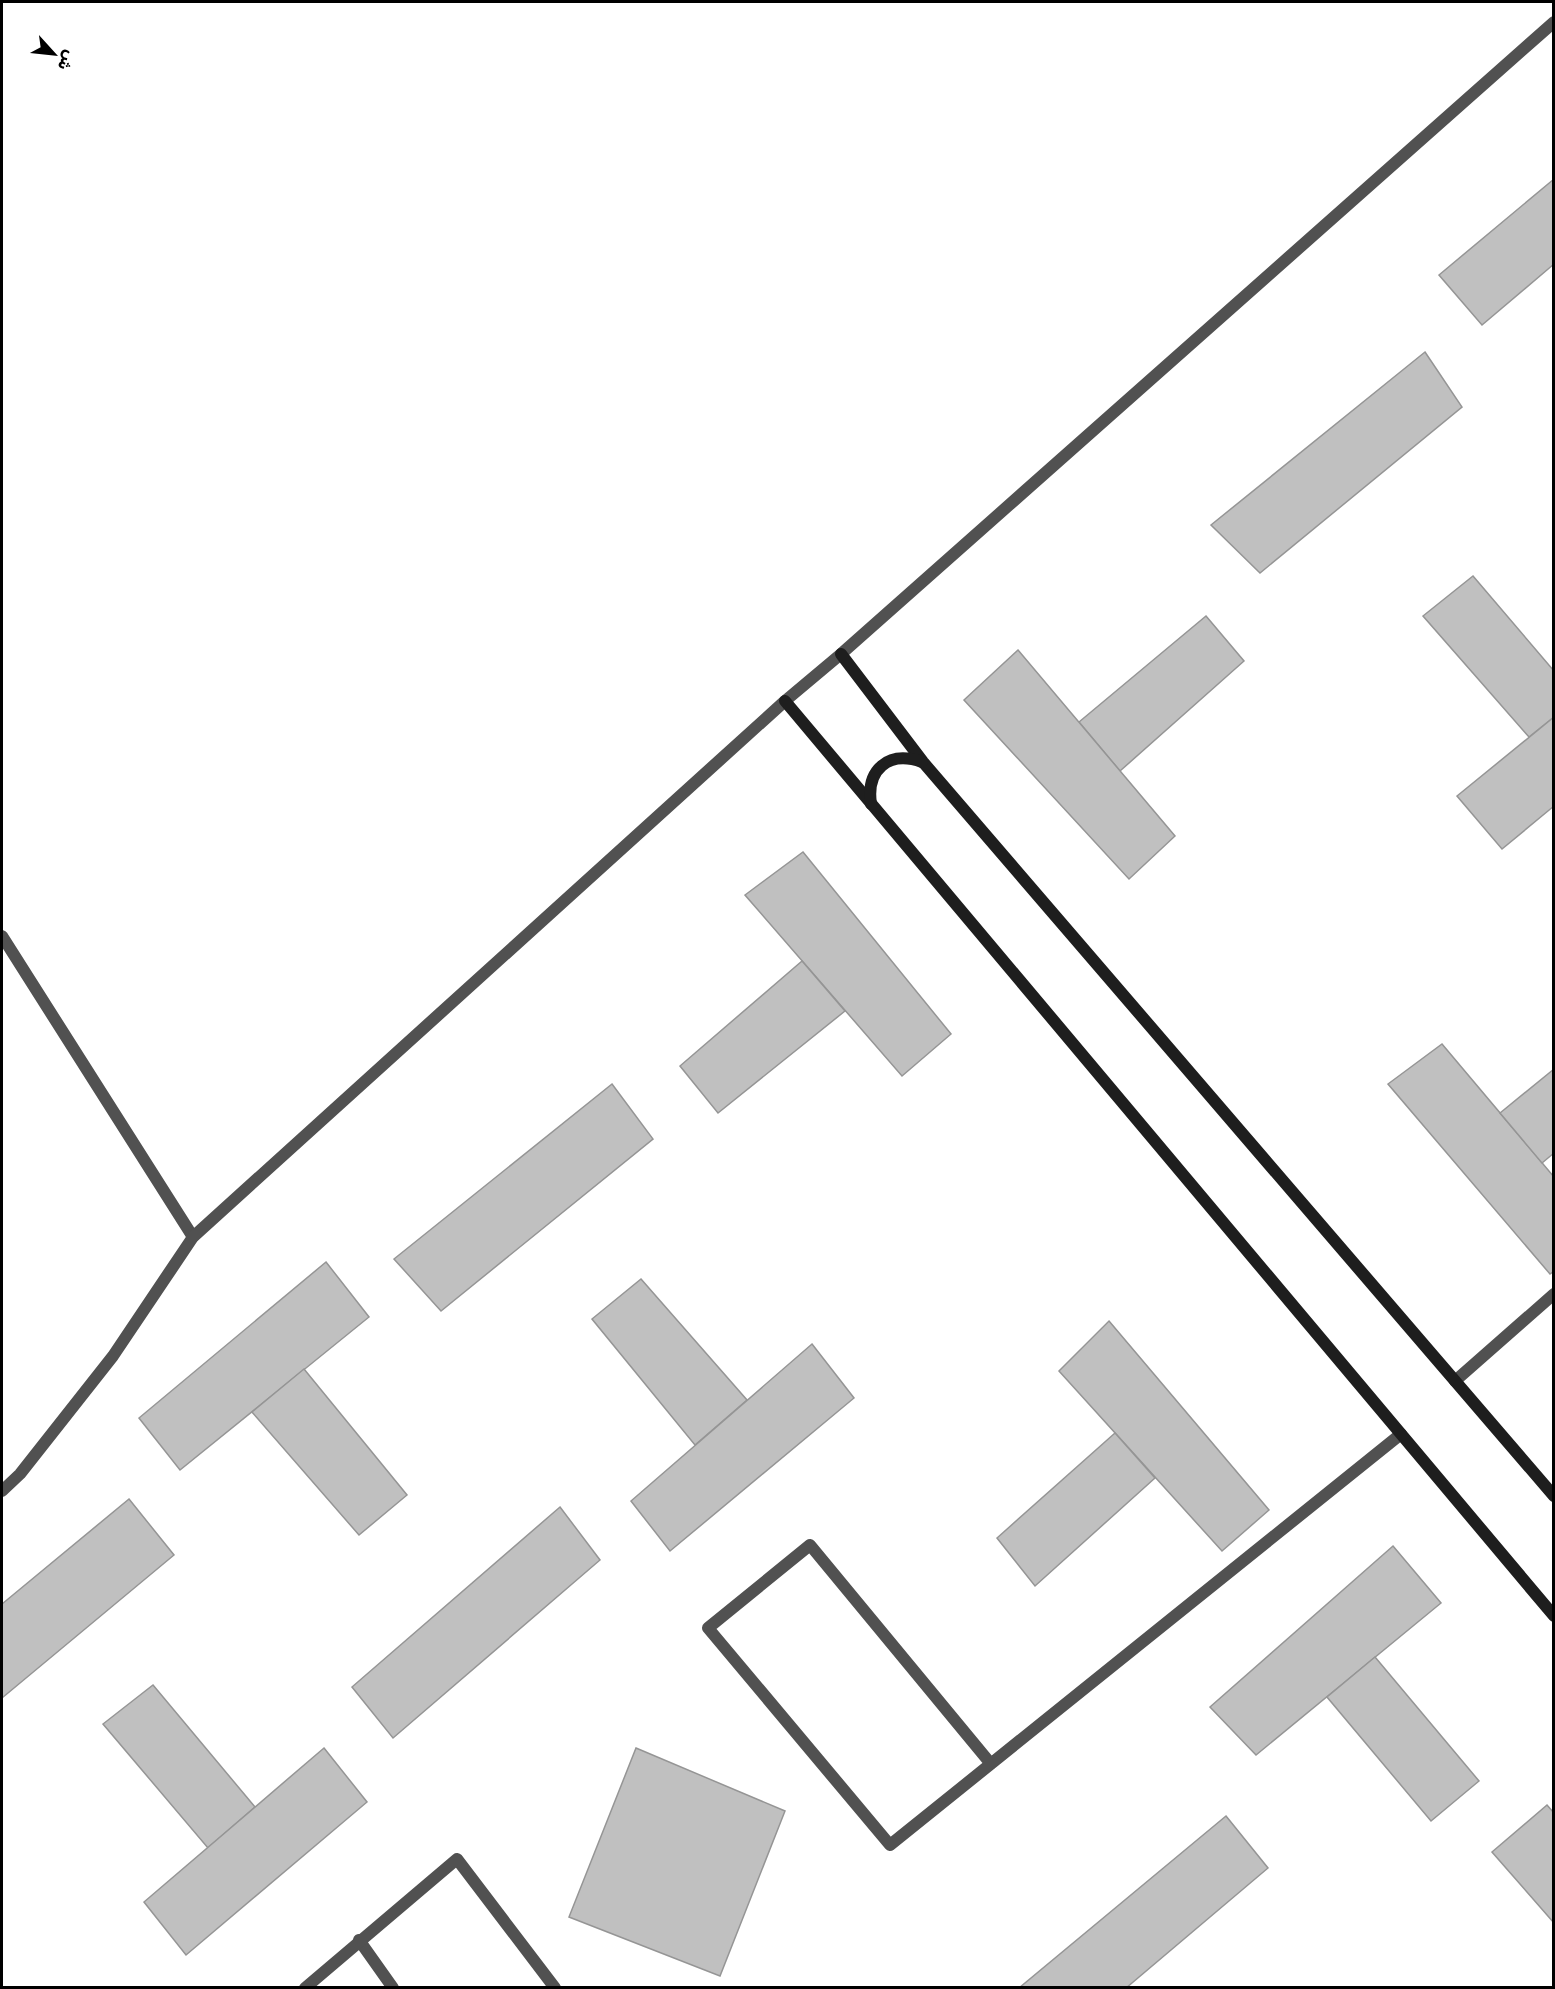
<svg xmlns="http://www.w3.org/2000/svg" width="1555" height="1989" font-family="Rubik,Vazirmatn,sans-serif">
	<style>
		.building { fill: #c0c0c0; stroke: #959595; stroke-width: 1.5 }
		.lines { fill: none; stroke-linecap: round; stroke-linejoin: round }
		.street { stroke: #515151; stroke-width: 12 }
		.secondary { stroke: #1e1e1e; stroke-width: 12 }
	</style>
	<rect width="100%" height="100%" fill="#fff"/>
	<!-- building -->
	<g class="building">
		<path d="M1554 179V264L1482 325 1439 275Z"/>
		<path d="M1425 352 1462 407 1260 573 1211 525Z"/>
		<path d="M1473 576 1554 671V717L1529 737 1423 616Z"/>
		<path d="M1206 616 1244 661 1120 771 1079 722Z"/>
		<path d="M1018 650 1175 836 1129 879 964 700Z"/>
		<path d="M1554 717V806L1502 849 1457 796Z"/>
		<path d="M803 852 951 1034 902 1076 745 895Z"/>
		<path d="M802 961 845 1011 718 1113 680 1066Z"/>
		<path d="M1442 1044 1554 1177V1271L1550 1274 1388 1084Z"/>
		<path d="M1554 1069V1153L1542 1163 1500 1113Z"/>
		<path d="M612 1084 653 1139 441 1311 394 1259Z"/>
		<path d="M326 1262 369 1317 180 1470 139 1418Z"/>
		<path d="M641 1279 747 1400 695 1445 592 1319Z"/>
		<path d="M1109 1321 1269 1510 1222 1551 1059 1371Z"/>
		<path d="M812 1344 854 1398 670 1551 631 1501Z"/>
		<path d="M304 1369 407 1495 359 1535 252 1412Z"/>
		<path d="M1115 1433 1155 1478 1035 1586 997 1538Z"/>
		<path d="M129 1499 174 1555 2 1698V1604Z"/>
		<path d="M560 1507 600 1560 393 1738 352 1687Z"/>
		<path d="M1393 1546 1441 1603 1256 1755 1210 1707Z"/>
		<path d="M1375 1657 1479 1781 1431 1821 1327 1697Z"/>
		<path d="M153 1685 255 1807 208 1848 103 1724Z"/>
		<path d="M324 1748 367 1802 186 1955 144 1902Z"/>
		<path d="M636 1748 785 1811 720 1976 569 1917Z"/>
		<path d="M1547 1805 1554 1813V1923L1492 1852Z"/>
		<path d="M1226 1816 1268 1868 1126 1988H1019Z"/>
	</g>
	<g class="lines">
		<!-- street -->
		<g class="street">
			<path d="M2 936 193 1237"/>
			<path d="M1455 1381 1554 1294"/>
			<path d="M2 1491 20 1474 113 1356 193 1237 785 701 841 654 1554 22"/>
			<path d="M991 1764 810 1545 708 1628 890 1845 1401 1434"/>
			<path d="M359 1940 393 1988"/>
			<path d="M305 1988 457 1859 555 1988"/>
		</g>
		<!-- secondary -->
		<g class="secondary">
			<path d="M841 654 923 762 1554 1496"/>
			<path d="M785 701 1554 1616"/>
			<path d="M871 804C866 770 888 750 922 762"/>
		</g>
	</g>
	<!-- border -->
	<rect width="1555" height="1989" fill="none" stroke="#000000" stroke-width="6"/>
	<!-- north arrow -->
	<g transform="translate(54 54) rotate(117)" stroke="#ffffff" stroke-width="4.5" paint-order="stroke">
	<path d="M0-4.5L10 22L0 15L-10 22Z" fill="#000000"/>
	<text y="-9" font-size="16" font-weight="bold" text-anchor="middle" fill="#000000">ش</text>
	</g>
</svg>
